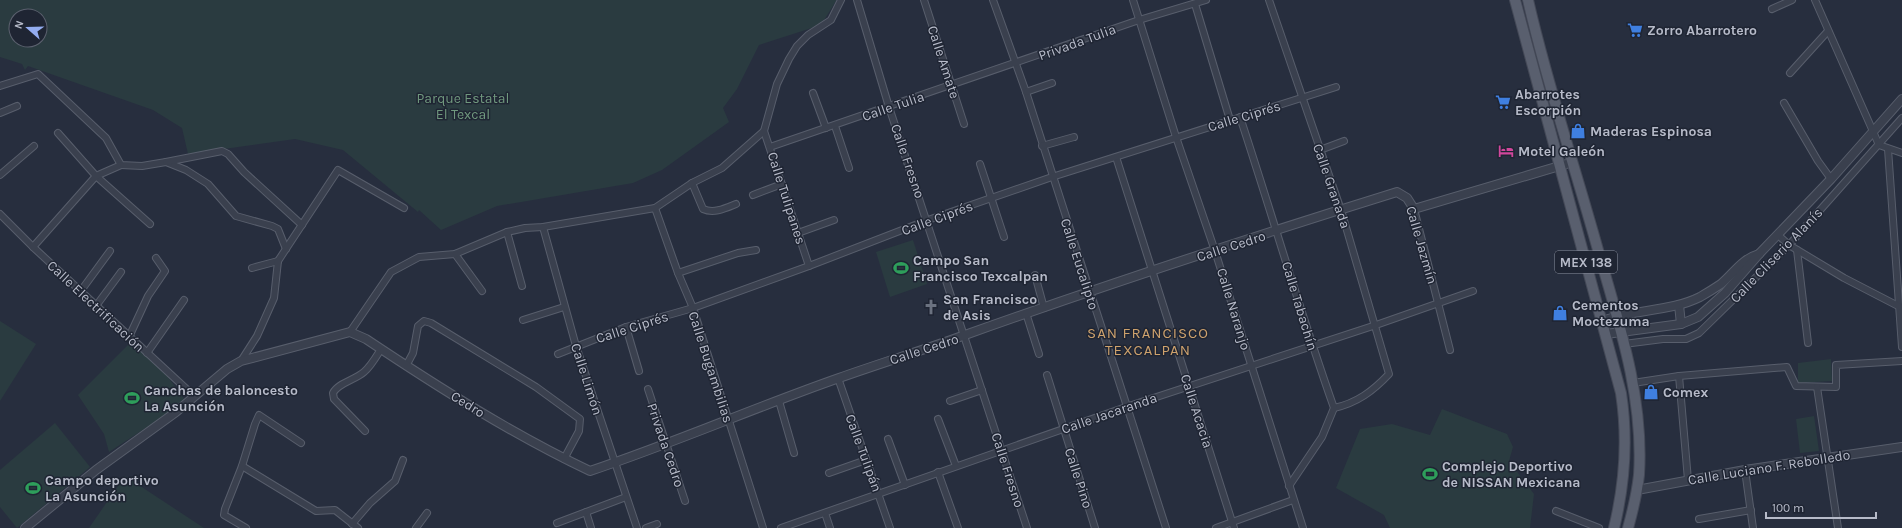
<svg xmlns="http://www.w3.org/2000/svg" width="1902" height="528" font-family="Karla,sans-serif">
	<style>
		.green { fill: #2a3b40; fill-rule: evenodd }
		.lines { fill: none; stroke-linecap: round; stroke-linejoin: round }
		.minor-casing { stroke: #585e6c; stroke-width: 8 }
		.tertiary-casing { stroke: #585e6c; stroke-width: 10 }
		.primary-casing { stroke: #444957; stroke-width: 12 }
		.minor { stroke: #3a404e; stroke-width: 6 }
		.tertiary { stroke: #3a404e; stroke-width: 8 }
		.primary { stroke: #595f6e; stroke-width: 10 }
		.labels { text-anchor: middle; stroke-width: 3; stroke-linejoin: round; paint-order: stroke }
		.shield { fill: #1f2533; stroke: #898e9c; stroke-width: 1 }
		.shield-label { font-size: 13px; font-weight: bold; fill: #b7bbc9 }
		.poi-label { font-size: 14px; font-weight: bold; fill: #b7bbc9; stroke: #1f2533; text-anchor: start }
		.street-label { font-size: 14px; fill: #b7bbc9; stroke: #1f2533 }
		.park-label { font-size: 14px; fill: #70987e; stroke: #1f2533 }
		.neighbourhood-label { font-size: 15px; letter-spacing: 1px; fill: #cea26d; stroke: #1f2533 }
	</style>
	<rect width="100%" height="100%" fill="#272e3e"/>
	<!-- green -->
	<g class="green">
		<path d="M0 0H836V1L821 25 759 45 737 89 723 108 729 122 662 170 633 183 497 206 441 230 419 210 418 212 343 150 295 139 188 154 182 128 153 110 28 66 25 70 22 64 0 57ZM16 16H40V40H16Z"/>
		<path d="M913 240 927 284 890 297 876 252Z"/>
		<path d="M0 321 36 344 0 401Z"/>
		<path d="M131 342 162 369 185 400 158 420 109 452 104 434 78 395Z"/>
		<path d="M1831 359 1832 381 1798 383V363Z"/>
		<path d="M1442 409 1507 434 1513 447 1509 461 1534 494 1530 528H1390L1384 515 1336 488 1360 429 1392 424 1430 435Z"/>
		<path d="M1814 416 1819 451 1800 453 1796 419Z"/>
		<path d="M55 423 90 467 17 528 0 507V470Z"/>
		<path d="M125 476 204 528H89Z"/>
	</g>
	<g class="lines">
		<!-- minor casing -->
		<g class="minor-casing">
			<g id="minor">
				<path d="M857 0 889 107 1027 528"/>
				<path d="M924 0 964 124"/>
				<path d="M993 0 1026 92 1166 528"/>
				<path d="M1133 0 1176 137 1215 251 1303 528"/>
				<path d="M1269 0 1341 210 1389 374C1373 391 1357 403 1334 408"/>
				<path d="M1815 0 1879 145 1902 153"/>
				<path d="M1195 4 1230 120"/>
				<path d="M1772 9 1792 0"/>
				<path d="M1790 73 1828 31"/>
				<path d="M0 86 38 74 106 138 121 165 142 166 166 162 186 170 208 184 236 216 272 226 278 229 286 249"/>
				<path d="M1026 92 1052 83"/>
				<path d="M813 93 826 128"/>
				<path d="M1784 103 1818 161 1831 179"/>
				<path d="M0 113 17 106"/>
				<path d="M1240 117C1272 214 1300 312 1334 408L1322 437 1289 486"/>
				<path d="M835 126 849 168"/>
				<path d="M764 131 809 266"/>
				<path d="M58 133 96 176 150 224"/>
				<path d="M1042 146 1074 137"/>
				<path d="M770 147 1139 20 1206 0"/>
				<path d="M1888 149 1902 347"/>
				<path d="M1320 150 1344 141"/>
				<path d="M1116 157 1234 528"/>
				<path d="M166 162 222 151 228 154 244 172 302 225"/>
				<path d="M980 164 1004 237"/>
				<path d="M0 175 34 146"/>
				<path d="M692 183 703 209C714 214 726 208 736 204"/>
				<path d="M753 195 782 184"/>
				<path d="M655 208 678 273 693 308 763 528"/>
				<path d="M1414 209 1450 350"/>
				<path d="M0 214 33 247 194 396"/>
				<path d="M543 227 576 346 637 528"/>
				<path d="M507 232 522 286"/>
				<path d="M798 233 834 220"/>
				<path d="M1778 235 1789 245 1844 278 1902 308"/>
				<path d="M33 247 96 176 121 165"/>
				<path d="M1797 250 1808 343"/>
				<path d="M455 254 482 291"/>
				<path d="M252 268 278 261"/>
				<path d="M678 273 738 253 756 250"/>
				<path d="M1035 275 1044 308"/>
				<path d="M80 292 110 251"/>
				<path d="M96 306 121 272"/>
				<path d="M1026 313 1039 354"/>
				<path d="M523 320 564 307"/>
				<path d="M626 327 639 371"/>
				<path d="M350 332 391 272 419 257 455 254 507 232 525 228 543 227 655 208 692 183 722 168 764 131 777 84 789 59 797 46 808 35 831 20 841 0"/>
				<path d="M129 337 148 296 165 271 156 258"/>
				<path d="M1624 344 1663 339H1686L1699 333 1789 245 1902 118"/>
				<path d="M147 353 184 300"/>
				<path d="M558 354 626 327 693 308 809 266 928 220 1052 177 1336 87"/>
				<path d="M241 361 257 336 274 298 278 261 338 170 404 208"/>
				<path d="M406 366 413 353 418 326 424 321 431 323 536 387 580 419 579 431 564 459"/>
				<path d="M1047 375 1095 528"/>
				<path d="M1679 376 1688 480"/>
				<path d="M838 378 890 528"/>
				<path d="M1633 383 1679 376 1787 367 1796 386 1836 387V365L1902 361"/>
				<path d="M1817 387 1838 528"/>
				<path d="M648 389 685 501"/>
				<path d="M779 401 794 453"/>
				<path d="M950 401 982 390"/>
				<path d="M938 419 956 466"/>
				<path d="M365 431 334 399 333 393C338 383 355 380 364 372 371 366 376 357 381 349"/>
				<path d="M888 439 905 485"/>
				<path d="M242 466 316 511 335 510 358 528"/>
				<path d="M1745 470 1753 528"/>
				<path d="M938 472 958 528"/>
				<path d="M829 473 866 460"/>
				<path d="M1556 511 1599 528"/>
				<path d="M586 512 591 528"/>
				<path d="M825 513 830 528"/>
				<path d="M1699 519 1751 510"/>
				<path d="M557 523 626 497"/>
				<path d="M352 524 370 503 395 481 403 460"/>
				<path d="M246 528 224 515 225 509 242 466 255 424 259 415 301 443"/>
				<path d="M416 528 427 513"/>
				<path d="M646 528 657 524"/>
				<path d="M781 528 1126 407 1376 325 1473 291"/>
				<path d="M1216 528 1293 500"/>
			</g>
		</g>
		<!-- tertiary casing -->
		<g class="tertiary-casing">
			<g id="tertiary">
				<path d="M1679 305 1681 324"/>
				<path d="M1602 321C1634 309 1670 312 1700 297 1707 293 1715 288 1721 284 1734 273 1742 259 1759 254"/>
				<path d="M1606 334 1681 324 1698 317 1725 293 1759 254 1831 179 1902 99"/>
				<path d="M1637 490 1745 470 1902 447"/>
				<path d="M25 528 96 470 176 412 227 369 241 361 350 332 366 339C438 387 512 434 590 471 674 443 756 407 839 378 881 363 924 350 965 335 1108 284 1252 237 1397 192L1407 198 1414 209 1573 162"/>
			</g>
		</g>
		<!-- primary casing -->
		<g class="primary-casing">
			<g id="primary">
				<path d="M1515 0 1621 393C1628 439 1625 483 1614 528"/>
				<path d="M1528 0C1547 84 1575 167 1598 250 1619 323 1644 398 1639 475 1637 493 1633 510 1628 528"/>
			</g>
		</g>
		<!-- minor -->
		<use href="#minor" class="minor"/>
		<!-- tertiary -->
		<use href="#tertiary" class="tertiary"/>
		<!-- primary -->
		<use href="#primary" class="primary"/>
	</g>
	<!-- icons -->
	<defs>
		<g id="supermarket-bare" transform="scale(1.2)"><path d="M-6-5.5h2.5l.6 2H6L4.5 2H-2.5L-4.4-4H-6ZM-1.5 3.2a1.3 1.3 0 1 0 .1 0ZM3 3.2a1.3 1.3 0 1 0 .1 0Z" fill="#3f7fe0" stroke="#1f2533" stroke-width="2.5" paint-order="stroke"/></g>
		<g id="shop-bare" transform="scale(1.2)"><path d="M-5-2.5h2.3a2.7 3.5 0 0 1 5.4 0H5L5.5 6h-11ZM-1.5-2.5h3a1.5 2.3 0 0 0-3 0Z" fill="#3f7fe0" stroke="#1f2533" stroke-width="2.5" paint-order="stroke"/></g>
		<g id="hotel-bare" transform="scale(1.2)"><path d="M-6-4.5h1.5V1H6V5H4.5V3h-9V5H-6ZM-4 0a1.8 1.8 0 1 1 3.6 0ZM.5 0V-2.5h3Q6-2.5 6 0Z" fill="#d1479c" stroke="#1f2533" stroke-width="2.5" paint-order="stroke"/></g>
		<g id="stadium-bare" transform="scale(1.2)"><path d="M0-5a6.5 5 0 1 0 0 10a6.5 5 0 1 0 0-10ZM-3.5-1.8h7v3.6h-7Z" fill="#2e9e5b" stroke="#1f2533" stroke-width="2.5" paint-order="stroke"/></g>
		<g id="church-bare" transform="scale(1.2)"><path d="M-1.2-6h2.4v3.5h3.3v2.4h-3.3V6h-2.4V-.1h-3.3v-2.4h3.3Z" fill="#6b7280" stroke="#1f2533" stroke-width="2.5" paint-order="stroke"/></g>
	</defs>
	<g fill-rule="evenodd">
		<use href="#supermarket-bare" x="1635" y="30"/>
		<use href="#supermarket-bare" x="1503" y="102"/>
		<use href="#shop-bare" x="1578" y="131"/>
		<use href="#hotel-bare" x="1506" y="151"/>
		<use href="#stadium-bare" x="901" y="268"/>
		<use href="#church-bare" x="931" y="307"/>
		<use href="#shop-bare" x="1560" y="313"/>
		<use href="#shop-bare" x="1651" y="392"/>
		<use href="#stadium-bare" x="132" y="398"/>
		<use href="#stadium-bare" x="1430" y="474"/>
		<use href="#stadium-bare" x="33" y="488"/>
	</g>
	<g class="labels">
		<!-- shield labels -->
		<rect class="shield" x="1555" y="251" width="62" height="22" rx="3"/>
		<g class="shield-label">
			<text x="1586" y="267">MEX 138</text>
		</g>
		<!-- poi labels -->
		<g class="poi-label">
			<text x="1647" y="35">Zorro Abarrotero</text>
			<text x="1515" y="99">Abarrotes<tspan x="1515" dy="16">Escorpión</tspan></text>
			<text x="1590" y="136">Maderas Espinosa</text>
			<text x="1518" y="156">Motel Galeón</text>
			<text x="913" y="265">Campo San<tspan x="913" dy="16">Francisco Texcalpan</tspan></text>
			<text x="943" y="304">San Francisco<tspan x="943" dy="16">de Asis</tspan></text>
			<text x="1572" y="310">Cementos<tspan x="1572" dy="16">Moctezuma</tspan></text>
			<text x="144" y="395">Canchas de baloncesto<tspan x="144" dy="16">La Asunción</tspan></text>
			<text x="1663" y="397">Comex</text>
			<text x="1442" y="471">Complejo Deportivo<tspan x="1442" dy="16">de NISSAN Mexicana</tspan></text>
			<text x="45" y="485">Campo deportivo<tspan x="45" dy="16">La Asunción</tspan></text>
		</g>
		<!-- street labels -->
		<g class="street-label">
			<text transform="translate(1077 42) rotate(-20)" y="5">Privada Tulia</text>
			<text transform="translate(944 62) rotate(72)" y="5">Calle Amate</text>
			<text transform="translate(893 106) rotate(-19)" y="5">Calle Tulia</text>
			<text transform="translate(1244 116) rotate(-17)" y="5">Calle Ciprés</text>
			<text transform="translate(908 161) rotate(71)" y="5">Calle Fresno</text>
			<text transform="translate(1332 186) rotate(71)" y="5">Calle Granada</text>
			<text transform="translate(787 198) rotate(72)" y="5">Calle Tulipanes</text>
			<text transform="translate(937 218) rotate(-20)" y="5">Calle Ciprés</text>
			<text transform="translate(1422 245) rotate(74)" y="5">Calle Jazmín</text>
			<text transform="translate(1231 246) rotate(-18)" y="5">Calle Cedro</text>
			<text transform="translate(1776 255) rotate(-46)" y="5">Calle Cliserio Alanís</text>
			<text transform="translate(1080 264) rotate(72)" y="5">Calle Eucalipto</text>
			<text transform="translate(96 306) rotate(43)" y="5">Calle Electrificación</text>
			<text transform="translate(1300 306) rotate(73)" y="5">Calle Tabachín</text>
			<text transform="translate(1234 309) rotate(73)" y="5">Calle Naranjo</text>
			<text transform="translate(632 327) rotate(-18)" y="5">Calle Ciprés</text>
			<text transform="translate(924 349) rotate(-18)" y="5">Calle Cedro</text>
			<text transform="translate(711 367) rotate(72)" y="5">Calle Bugambilias</text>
			<text transform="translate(587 379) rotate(72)" y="5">Calle Limón</text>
			<text transform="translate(468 404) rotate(32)" y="5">Cedro</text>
			<text transform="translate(1197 411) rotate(72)" y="5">Calle Acacia</text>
			<text transform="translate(1109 413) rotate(-19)" y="5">Calle Jacaranda</text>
			<text transform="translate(666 445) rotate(71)" y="5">Privada Cedro</text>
			<text transform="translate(864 453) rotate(70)" y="5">Calle Tulipán</text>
			<text transform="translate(1769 467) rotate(-9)" y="5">Calle Luciano F. Rebolledo</text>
			<text transform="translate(1008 470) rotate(72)" y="5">Calle Fresno</text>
			<text transform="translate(1079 478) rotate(72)" y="5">Calle Pino</text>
		</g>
		<!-- park labels -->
		<g class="park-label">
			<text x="463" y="103">Parque Estatal<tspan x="463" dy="16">El Texcal</tspan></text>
		</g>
		<!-- neighbourhood labels -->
		<g class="neighbourhood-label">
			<text x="1148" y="338">SAN FRANCISCO<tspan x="1148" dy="17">TEXCALPAN</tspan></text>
		</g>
	</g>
	<!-- north arrow -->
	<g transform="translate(28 28) rotate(290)"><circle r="19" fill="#1f2533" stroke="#5c616f"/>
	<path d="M0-3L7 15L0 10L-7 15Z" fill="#94adf1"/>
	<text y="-6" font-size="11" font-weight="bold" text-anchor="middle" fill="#b7bbc9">N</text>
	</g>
	<!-- scale -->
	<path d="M1766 512v6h110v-6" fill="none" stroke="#b7bbc9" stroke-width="2"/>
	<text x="1772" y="512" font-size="12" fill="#b7bbc9" stroke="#1f2533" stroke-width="3" paint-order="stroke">100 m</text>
</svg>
